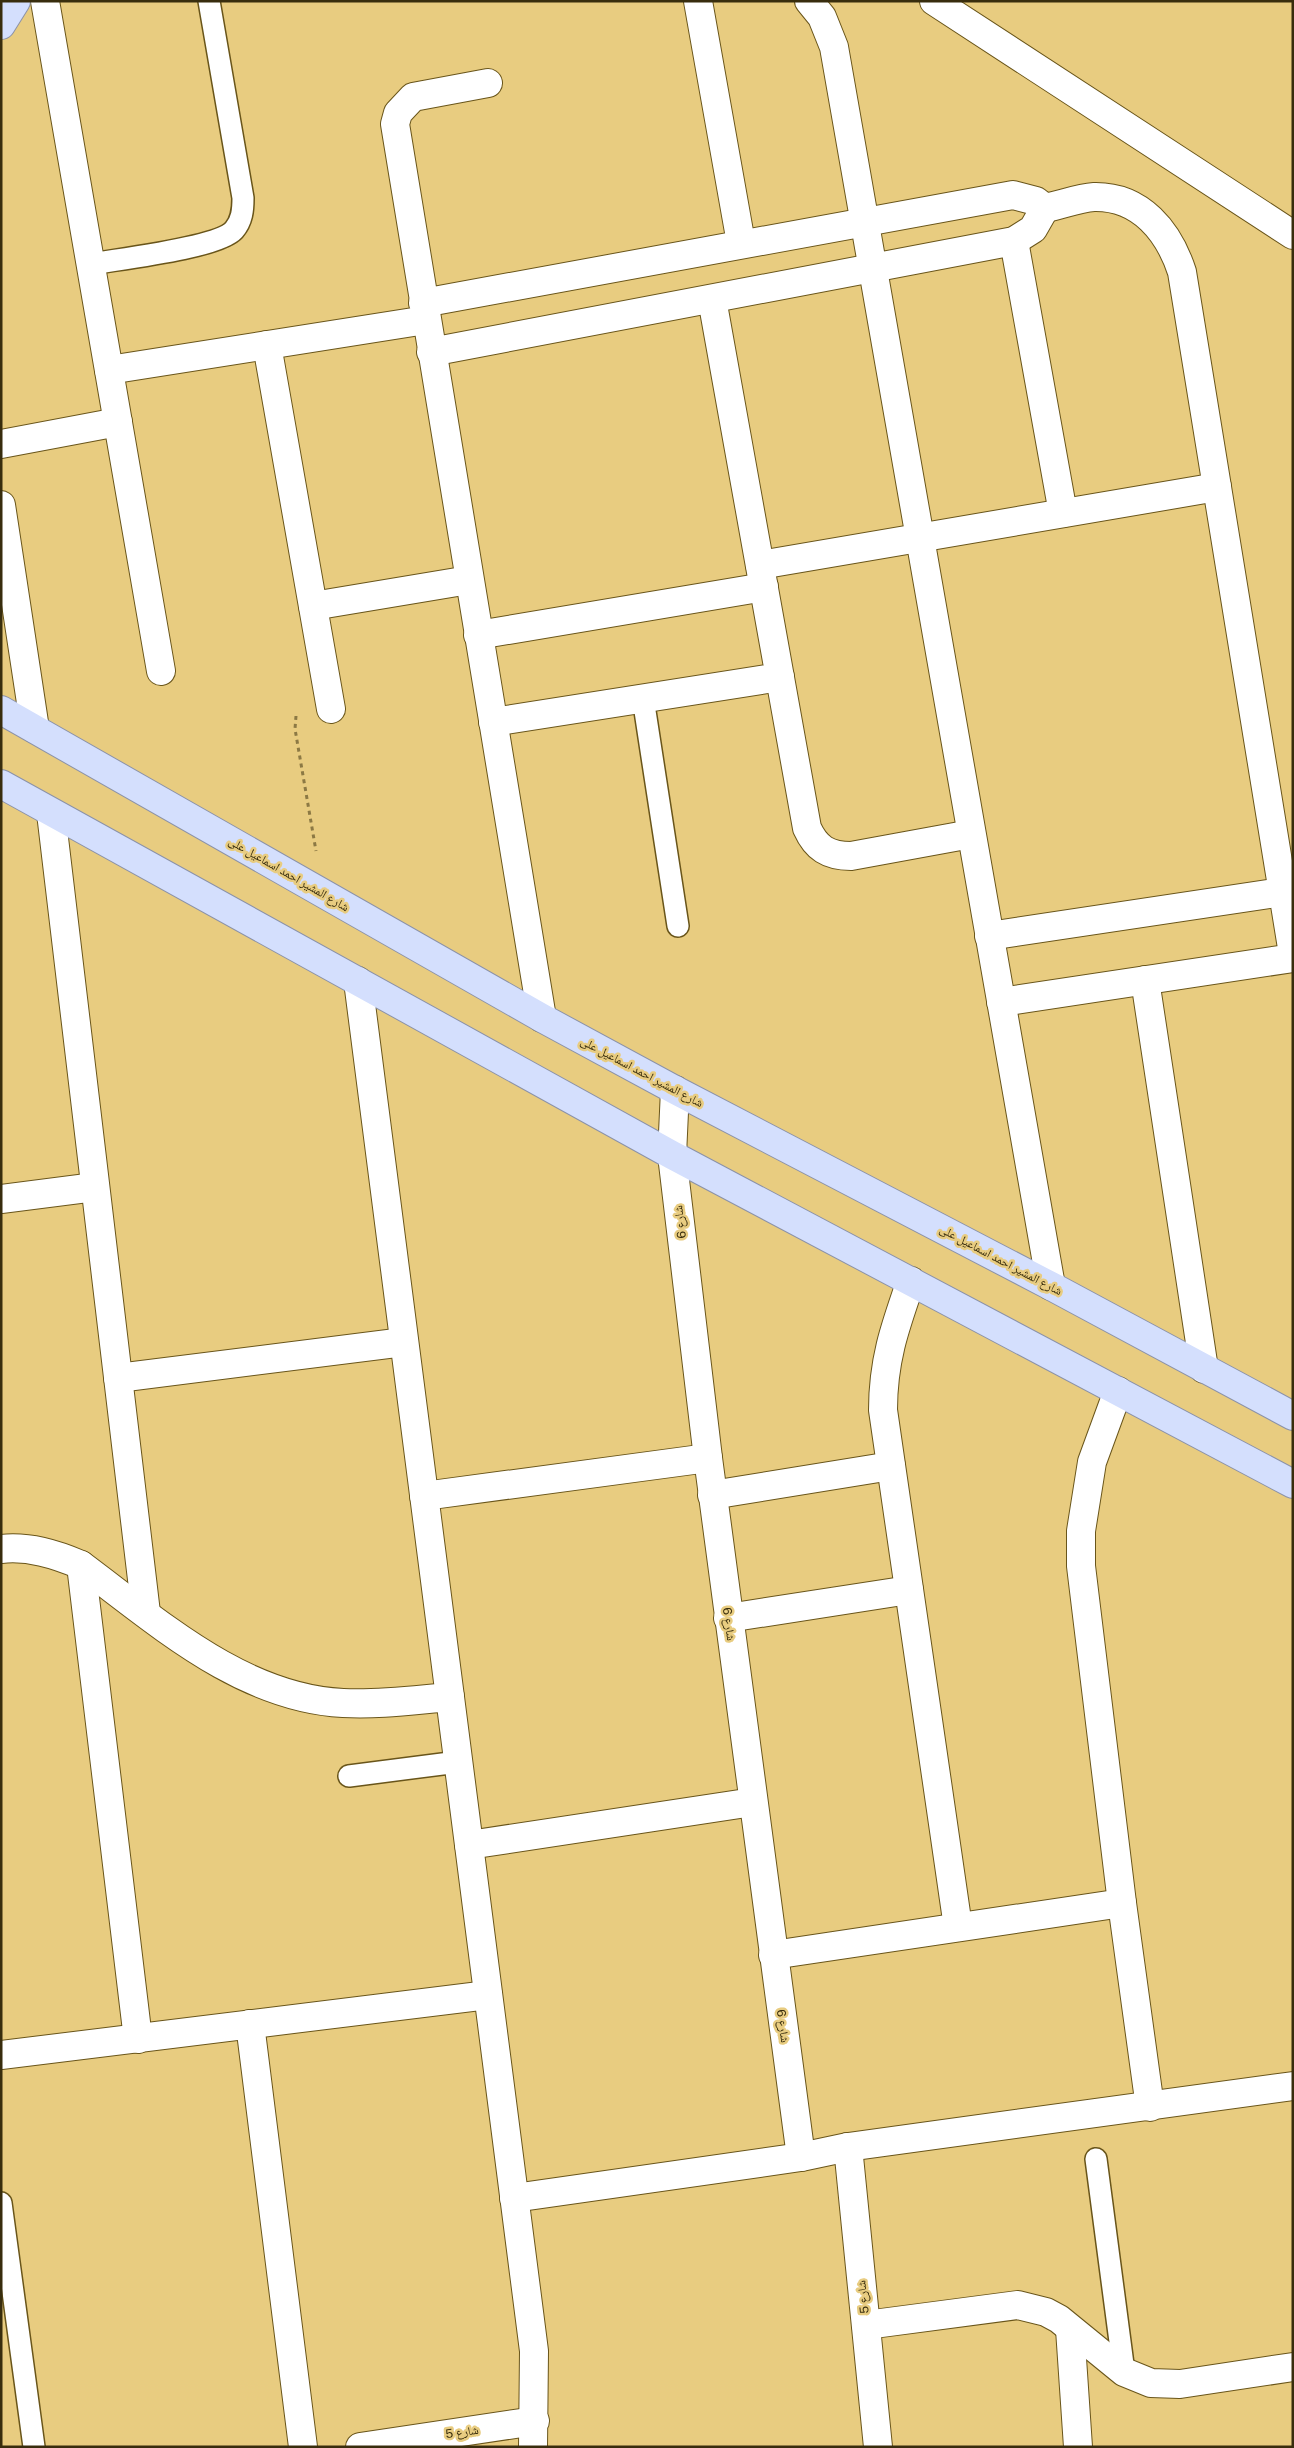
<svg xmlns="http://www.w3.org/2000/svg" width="1294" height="2448" font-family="'Public Sans','Noto Naskh Arabic',sans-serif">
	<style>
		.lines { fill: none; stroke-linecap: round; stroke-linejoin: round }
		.lane-casing { stroke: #69551a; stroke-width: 24 }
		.street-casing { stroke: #69551a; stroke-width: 30 }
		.primary-casing { stroke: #8b92a8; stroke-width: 30 }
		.path { stroke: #8c7944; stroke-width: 3; stroke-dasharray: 4 4; stroke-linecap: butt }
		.lane { stroke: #fff; stroke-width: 21 }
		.street { stroke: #fff; stroke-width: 28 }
		.primary { stroke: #d4dffd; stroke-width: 28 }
		.labels { text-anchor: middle; stroke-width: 5; stroke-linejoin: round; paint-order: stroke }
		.street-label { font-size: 12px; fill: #382d0d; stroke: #e8cc80 }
	</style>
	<rect width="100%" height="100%" fill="#e8cc80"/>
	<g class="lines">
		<!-- lane casing -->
		<g class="lane-casing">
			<g id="lane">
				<path d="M91 264C119 259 218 248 234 230 242 221 243 210 243 198L209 1"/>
				<path d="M643 698 678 926"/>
				<path d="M349 1776 458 1762"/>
				<path d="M1096 2159 1124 2372"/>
				<path d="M1 2203 34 2447"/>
			</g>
		</g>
		<!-- street casing -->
		<g class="street-casing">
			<g id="street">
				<path d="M45 1 161 671"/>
				<path d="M698 1 741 243"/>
				<path d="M809 1 822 17 834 47 1051 1286"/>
				<path d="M934 1 1293 235"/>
				<path d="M488 83 413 97 398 113 395 124 542 1018"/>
				<path d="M1014 241 1063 513"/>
				<path d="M712 299 807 828C816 848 828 856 851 856L971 834"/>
				<path d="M423 303 1013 195 1036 201 1045 208C1061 205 1078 198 1094 197 1141 196 1169 232 1182 272L1293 954"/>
				<path d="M267 345 331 709"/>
				<path d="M431 352 1014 241 1033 229 1045 208"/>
				<path d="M109 370 426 320"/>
				<path d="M1 444 118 422"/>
				<path d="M1 505 35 729"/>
				<path d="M760 565 1217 487"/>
				<path d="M313 606 469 580"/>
				<path d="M478 635 764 587"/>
				<path d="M493 722 780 677"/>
				<path d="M51 813 146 1613"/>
				<path d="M989 936 1282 892"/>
				<path d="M1145 980 1204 1369"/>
				<path d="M358 981 534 2351 533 2447"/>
				<path d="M1001 1002 1293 958"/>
				<path d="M675 1090 672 1155 708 1458 801 2157"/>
				<path d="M1 1199 95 1187"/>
				<path d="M911 1281C895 1327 883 1360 883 1410L958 1927"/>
				<path d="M118 1378 404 1342"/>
				<path d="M1118 1391 1092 1462 1081 1531V1566L1122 1903 1150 2107"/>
				<path d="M712 1495 891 1466"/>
				<path d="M424 1496 708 1458"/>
				<path d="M1 1549C29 1546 55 1554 81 1565 159 1623 242 1698 343 1703 379 1705 414 1700 450 1697"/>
				<path d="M81 1565 138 2039"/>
				<path d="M728 1618 909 1590"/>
				<path d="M469 1845 753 1802"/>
				<path d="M773 1955 1122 1903"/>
				<path d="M250 2024 303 2447"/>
				<path d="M1 2055 488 1995"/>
				<path d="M848 2147 878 2447"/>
				<path d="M514 2198 801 2157 848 2147 1293 2086"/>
				<path d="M866 2325 1018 2305 1046 2312 1059 2319 1124 2372 1151 2383 1180 2384 1293 2367"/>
				<path d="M1070 2329 1078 2447"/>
				<path d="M360 2447 535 2421"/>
			</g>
		</g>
		<!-- primary casing -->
		<g class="primary-casing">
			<g id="primary">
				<path d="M1 25 16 1"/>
				<path d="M1 710 542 1018 675 1090 1051 1286 1293 1416"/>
				<path d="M1 784 672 1155 1293 1484"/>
			</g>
		</g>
		<!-- path -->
		<path class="path" d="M296 716 295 729 316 851"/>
		<!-- lane -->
		<use href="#lane" class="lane"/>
		<!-- street -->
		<use href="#street" class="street"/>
		<!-- primary -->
		<use href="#primary" class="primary"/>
	</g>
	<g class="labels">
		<!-- street labels -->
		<g class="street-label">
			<text transform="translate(289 874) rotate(30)" y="4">شارع المشير احمد اسماعيل على</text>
			<text transform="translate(642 1072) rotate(28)" y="4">شارع المشير احمد اسماعيل على</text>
			<text transform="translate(680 1222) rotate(-97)" y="4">شارع 6</text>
			<text transform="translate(1001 1260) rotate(28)" y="4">شارع المشير احمد اسماعيل على</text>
			<text transform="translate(729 1624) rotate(82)" y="4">شارع 6</text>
			<text transform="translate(783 2026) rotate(82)" y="4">شارع 6</text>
			<text transform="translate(863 2297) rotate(-96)" y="4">شارع 5</text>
			<text transform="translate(462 2432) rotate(-8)" y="4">شارع 5</text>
		</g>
	</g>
	<!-- border -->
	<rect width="1294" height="2448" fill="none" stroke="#382d0d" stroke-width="5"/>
</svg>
